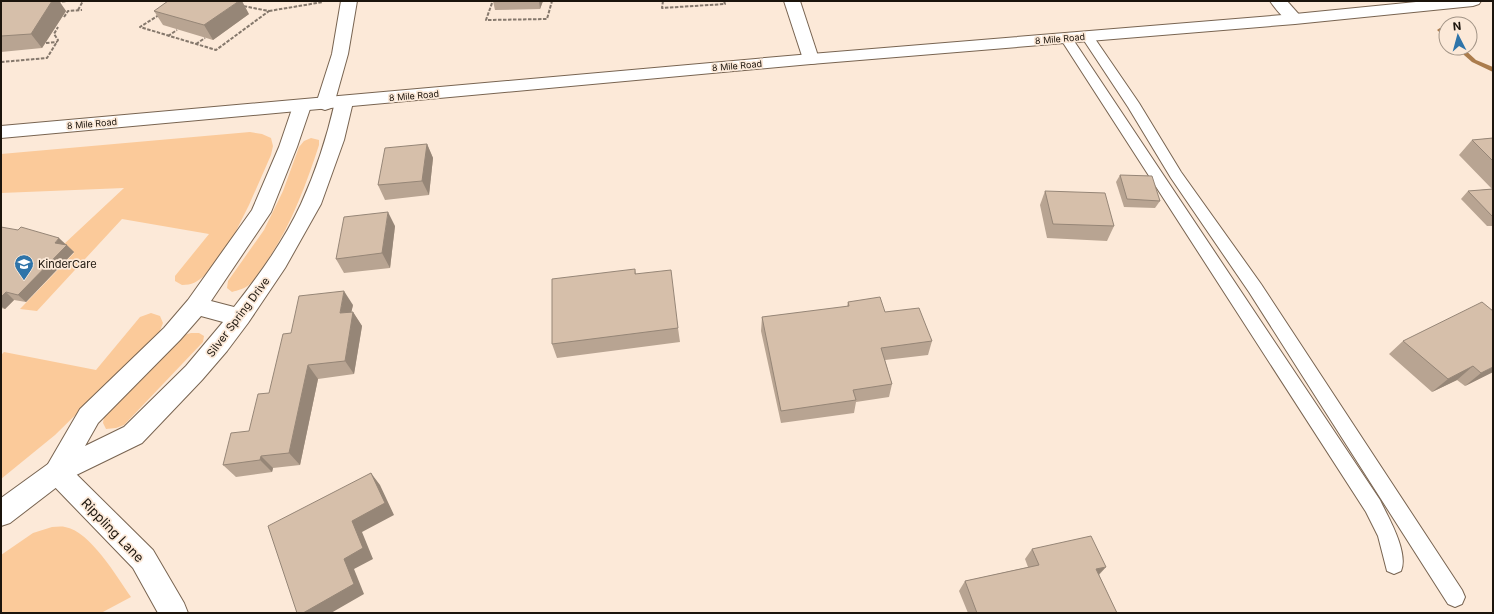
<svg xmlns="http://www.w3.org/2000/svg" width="1494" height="614" font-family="Inter,sans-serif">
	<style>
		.green { fill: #fbca9a }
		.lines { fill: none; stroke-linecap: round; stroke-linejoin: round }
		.stream { fill: #ab7c4c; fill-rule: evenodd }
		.service-casing { stroke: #786451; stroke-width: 2 }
		.minor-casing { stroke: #786451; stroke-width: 2 }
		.tertiary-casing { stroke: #786451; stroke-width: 2 }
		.secondary-casing { stroke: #786451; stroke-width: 2 }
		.path-far1 { stroke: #85786c; stroke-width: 2; stroke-dasharray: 3.5 1.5; stroke-linecap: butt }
		.path { stroke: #85786c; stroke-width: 3; stroke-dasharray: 4.5 2; stroke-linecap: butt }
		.service { fill: #fff; fill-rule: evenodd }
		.minor { fill: #fff; fill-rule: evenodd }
		.tertiary { fill: #fff; fill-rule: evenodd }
		.secondary { fill: #fff; fill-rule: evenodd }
		.wall { fill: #b8a492 }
		.shaded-wall { fill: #968677 }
		.building { fill: #d6bfaa; stroke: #968677 }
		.labels { text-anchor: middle; stroke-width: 3.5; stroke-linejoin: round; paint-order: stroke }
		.far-street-label { font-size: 9px; fill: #1b140c; stroke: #fce9d8 }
		.poi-label { font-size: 11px; fill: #1b140c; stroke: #fce9d8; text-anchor: start }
		.street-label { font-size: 11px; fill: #1b140c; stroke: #fce9d8 }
		.near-street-label { font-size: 13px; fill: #1b140c; stroke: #fce9d8 }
	</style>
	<rect width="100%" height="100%" fill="#fce9d8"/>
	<!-- green -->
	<g class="green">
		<path d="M250 132 262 134 271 138 273 146 271 155 249 205 233 237 205 275C197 282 192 285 182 285L175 281V276L209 234 122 219 37 311 20 309 74 253 63 245 124 188 1 193V154Z"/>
		<path d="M311 138 319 140V145C305 188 289 231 262 268 258 273 254 281 249 285 244 289 238 290 232 292L227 288 228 281 264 230 283 191 299 147 304 141Z"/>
		<path d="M151 313 160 316 163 323 159 333 55 435 1 479V355L4 352 96 370 140 317Z"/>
		<path d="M191 333H199L204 336 203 342 124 425 116 428 106 429 103 423 104 417 184 335Z"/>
		<path d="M52 527C56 527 61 526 65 527 90 531 117 577 131 597L101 613H21L20 612 1 613V555L33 533Z"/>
	</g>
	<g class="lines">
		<!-- stream -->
		<g class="stream">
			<path d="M1440 28 1446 32V38L1437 30Z"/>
			<path d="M1456 48H1463L1476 60 1493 67V72L1472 62Z"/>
		</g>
		<!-- service casing -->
		<g class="service-casing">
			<g id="service">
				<path d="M1087 32 1091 33 1139 103 1181 172 1261 284 1462 590 1465 597 1462 604 1455 607 1448 604 1249 292 1171 178 1128 107 1081 36 1083 33Z"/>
				<path d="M1066 34 1070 35 1380 500C1388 517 1409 552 1401 571L1394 574 1387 571 1378 536 1366 512 1060 38 1062 35Z"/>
			</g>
		</g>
		<!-- minor casing -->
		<g class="minor-casing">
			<g id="minor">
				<path d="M341 1H357L348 54 334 104 331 108 325 110 319 108 316 104 332 54Z"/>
				<path d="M784 1H800L819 59 817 63 811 64 805 63 803 59Z"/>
				<path d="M1270 1H1287L1303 19 1301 22C1288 26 1277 11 1270 1Z"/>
				<path d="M57 460 66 464 153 550 184 603 188 613H158L133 568 48 480 44 472 48 464Z"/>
			</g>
		</g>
		<!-- tertiary casing -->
		<g class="tertiary-casing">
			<path id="tertiary" d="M344 96 350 98 353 102 344 140 321 204 285 268 248 323 227 351 202 380 142 443 66 480 10 523 1 526V498L48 464 80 409 164 328 188 300 252 210 279 147 293 106 296 102 302 100 308 102 311 106 297 147 271 212 211 301 234 307C259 275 284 241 301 204 316 171 327 137 335 102L338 98ZM201 316 223 322 186 366 124 427 85 446 98 423 180 340Z"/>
		</g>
		<!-- secondary casing -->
		<g class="secondary-casing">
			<path id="secondary" d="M1426 1H1481L1479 4 1473 6 1295 24 811 64 1 138V126L811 54 1295 14Z"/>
		</g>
		<!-- path-far1 -->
		<g class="path-far1">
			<path d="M663 1 662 8 725 4 724 1"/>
			<path d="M886 1H890"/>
			<path d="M57 2 68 1"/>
			<path d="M492 3 486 20 547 19 552 1"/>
			<path d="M78 10 83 1"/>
			<path d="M269 11 323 2"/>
			<path d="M159 15 140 27 216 50 269 11 243 6"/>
			<path d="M64 17 68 11 82 10"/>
			<path d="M168 36 177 30"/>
			<path d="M46 43 57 42"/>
			<path d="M196 44 205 38"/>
			<path d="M1 62 47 58 58 40 54 34 58 27"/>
		</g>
		<!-- path -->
		<path class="path" d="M64 263 81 266"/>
		<!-- service -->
		<use href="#service" class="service"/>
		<!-- minor -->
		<use href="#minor" class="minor"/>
		<!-- tertiary -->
		<use href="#tertiary" class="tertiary"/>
		<!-- secondary -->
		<use href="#secondary" class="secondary"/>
	</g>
	<!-- wall -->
	<g class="wall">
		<path d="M2 1H59L66 11 42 48 1 52V3Z"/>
		<path d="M493 1H543L540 9 495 10Z"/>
		<path d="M154 11 249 14 213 40 163 25Z"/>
		<path d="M1493 138V226H1487L1461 199 1468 191 1492 189 1459 155 1472 140Z"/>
		<path d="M427 144 433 158 429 195 385 200 378 185Z"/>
		<path d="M1120 175 1160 201 1155 208 1124 207 1116 182Z"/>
		<path d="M1045 191 1114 226 1107 241 1047 238 1040 205Z"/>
		<path d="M395 226 390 268 344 273 336 259Z"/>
		<path d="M1 227 67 245 74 252 26 302 14 300 5 309 1 308Z"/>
		<path d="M635 269 636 274 678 328 680 342 557 358 552 344Z"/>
		<path d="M848 302 885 312 932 341 928 355 885 360 892 384 889 397 856 402 854 413 781 423 761 331 762 317 847 307Z"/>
		<path d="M353 305 351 312H353L362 326 354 374 318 379 300 465 273 468 272 472 236 477 223 465 249 431 269 393Z"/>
		<path d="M1403 341 1493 372 1465 386 1457 380 1432 392 1389 354Z"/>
		<path d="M1032 549 1106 567 1099 575 1117 613H968L959 591 965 581 1028 567 1025 559Z"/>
	</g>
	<!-- shaded-wall -->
	<g class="shaded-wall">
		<path d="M52 1H59L66 11 42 48 31 34Z"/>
		<path d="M239 1H242L249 14 213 40 204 25Z"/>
		<path d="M539 1H543L540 9Z"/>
		<path d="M427 144 433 158 429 195 422 181Z"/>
		<path d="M388 212 395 226 390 268 382 253Z"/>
		<path d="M59 238 74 252 26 302 18 295 55 243Z"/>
		<path d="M344 291 353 305 348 327 340 313Z"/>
		<path d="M6 292 14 300 5 309 1 306V297Z"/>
		<path d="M353 312 362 326 354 374 345 361Z"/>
		<path d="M308 365 318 379 300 465 289 453Z"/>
		<path d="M1473 366 1457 380 1432 392 1448 379Z"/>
		<path d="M1493 367V372L1465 386 1481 373Z"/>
		<path d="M261 456 273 468 272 472 260 460Z"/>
		<path d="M371 473 380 485 394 515 362 532 373 559 354 569 364 594 331 613H303L352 521Z"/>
		<path d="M1106 567 1096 577V569Z"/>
	</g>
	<!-- building -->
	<g class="building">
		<path d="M2 1H52L31 34 1 36V3Z"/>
		<path d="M168 1H239L204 25 154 11Z"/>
		<path d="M1493 138V161L1472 140Z"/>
		<path d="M427 144 422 181 378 185 385 148Z"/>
		<path d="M1120 175 1152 176 1160 201 1127 199Z"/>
		<path d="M1493 189V217L1468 191Z"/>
		<path d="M1045 191 1105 193 1114 226 1053 224Z"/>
		<path d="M388 212 382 253 336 259 344 217Z"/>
		<path d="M1 227 18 230 21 227 59 238 55 243 67 245 18 295 6 292 1 297Z"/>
		<path d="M635 269V274L671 270 678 328 552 344V279Z"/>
		<path d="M344 291 340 313 353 312 345 361 308 365 289 453 261 456 260 460 223 465 231 433 249 431 258 394 269 393 283 334 291 333 299 296Z"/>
		<path d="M880 297 885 312 919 308 932 341 881 348 892 384 853 390 856 400 781 411 762 317 849 306 848 302Z"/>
		<path d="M1482 302 1493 311V367L1481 373 1473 366 1448 379 1403 341Z"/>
		<path d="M371 473 385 503 352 521 363 548 344 559 354 584 303 613H297L268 526Z"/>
		<path d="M1091 536 1106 567 1096 569 1117 613H977L965 581 1039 565 1032 549Z"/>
	</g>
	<!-- icons -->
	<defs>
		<g id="school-pin" transform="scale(1)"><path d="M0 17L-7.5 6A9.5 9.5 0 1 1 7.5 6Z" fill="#2f74a9" stroke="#fce9d8"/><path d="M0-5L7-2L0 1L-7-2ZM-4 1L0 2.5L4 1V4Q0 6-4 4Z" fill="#fff"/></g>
	</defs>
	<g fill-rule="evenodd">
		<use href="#school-pin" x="24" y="264"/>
	</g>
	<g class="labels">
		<!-- far-street labels -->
		<g class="far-street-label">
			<text transform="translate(1060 39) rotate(-5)" y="3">8 Mile Road</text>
			<text transform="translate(737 66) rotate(-5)" y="3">8 Mile Road</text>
			<text transform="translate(414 96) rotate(-5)" y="3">8 Mile Road</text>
			<text transform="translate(92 124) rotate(-5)" y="3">8 Mile Road</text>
		</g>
		<!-- poi labels -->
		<g class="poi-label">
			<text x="38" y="268">KinderCare</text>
		</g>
		<!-- street labels -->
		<g class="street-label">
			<text transform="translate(238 317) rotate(-53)" y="4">Silver Spring Drive</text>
		</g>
		<!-- near-street labels -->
		<g class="near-street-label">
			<text transform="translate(113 530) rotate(46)" y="5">Rippling Lane</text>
		</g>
	</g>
	<!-- border -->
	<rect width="1494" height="614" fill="none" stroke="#1b140c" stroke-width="4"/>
	<!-- north arrow -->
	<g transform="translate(1458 36) rotate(354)"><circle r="19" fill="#fce9d8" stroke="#a29486"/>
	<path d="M0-3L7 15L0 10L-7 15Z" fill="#2f74a9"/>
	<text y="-6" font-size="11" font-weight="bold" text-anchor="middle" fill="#1b140c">N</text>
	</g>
</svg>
